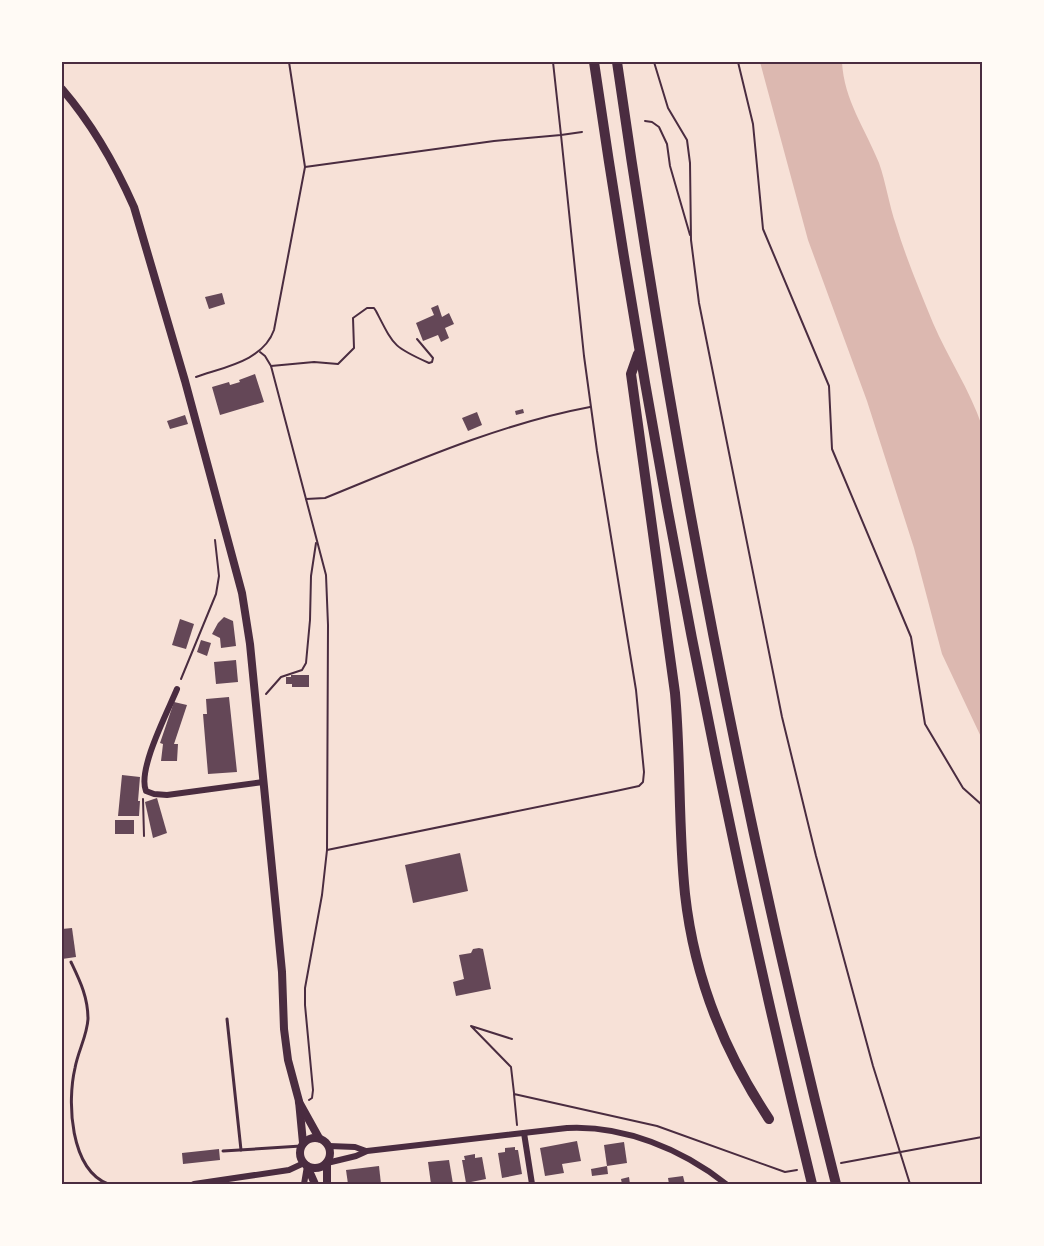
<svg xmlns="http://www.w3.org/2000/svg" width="1044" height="1246" font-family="'Work Sans',sans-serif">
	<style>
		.water { fill: #dcb8b0 }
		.building { fill: #644757 }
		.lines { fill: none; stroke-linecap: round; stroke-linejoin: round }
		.path { stroke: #4a2c40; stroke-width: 2 }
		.service { stroke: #4a2c40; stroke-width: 3 }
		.minor { stroke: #4a2c40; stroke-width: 6 }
		.secondary { stroke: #4a2c40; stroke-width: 8 }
		.motorway { stroke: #4a2c40; stroke-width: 10 }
		.neatline { fill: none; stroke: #4a2c40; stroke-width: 2 }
	</style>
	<rect width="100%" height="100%" fill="#f7e1d7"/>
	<!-- water -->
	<path class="water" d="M760 62H842C844 100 865 128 879 163 886 183 889 205 896 225 906 258 920 291 933 323 948 358 970 390 982 426V739L942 654 914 548 867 401 808 240Z"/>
	<!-- building -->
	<g class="building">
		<path d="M222 293 225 304 209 309 205 297Z"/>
		<path d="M438 305 442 317 449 313 454 324 445 328 449 338 441 342 438 335 423 341 416 323 434 315 431 308Z"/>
		<path d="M255 374 264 402 220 415 212 387 229 382 230 385 240 382 239 380Z"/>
		<path d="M523 409 524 413 516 415 515 411Z"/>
		<path d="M477 412 482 425 468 431 462 418Z"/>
		<path d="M185 415 188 424 170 429 167 421Z"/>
		<path d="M224 617 233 621 236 646 221 648 220 638 212 634 218 623Z"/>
		<path d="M180 619 194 624 186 649 172 645Z"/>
		<path d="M201 640 211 643 207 656 197 652Z"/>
		<path d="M236 660 238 682 216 684 214 662Z"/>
		<path d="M291 675H309V687H292V684H286V677H291Z"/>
		<path d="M229 697 237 772 208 774 203 714H207L206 699Z"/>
		<path d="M174 702 187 705 174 744H178L177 761H161L163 744 160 743Z"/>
		<path d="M122 775 140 777 138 801H140L139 816H118Z"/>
		<path d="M157 798 167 833 153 838 145 802Z"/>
		<rect x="115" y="820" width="19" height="14"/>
		<path d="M460 853 468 891 413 903 405 865Z"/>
		<path d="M72 928 76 957 62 959V929Z"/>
		<path d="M479 948 483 949 491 989 456 996 453 982 464 979 459 955 471 953 473 949Z"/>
		<path d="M577 1141 581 1161 562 1164 564 1173 545 1176 540 1148Z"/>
		<path d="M624 1142 627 1163 607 1166 604 1145Z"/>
		<path d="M515 1147V1150H518L522 1174 502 1178 498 1153 505 1152V1148Z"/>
		<path d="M219 1149 220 1160 183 1164 182 1153Z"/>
		<path d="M475 1154V1158L482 1157 486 1179 466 1183 462 1160H465L464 1156Z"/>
		<path d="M449 1160 453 1184H431L428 1162Z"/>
		<path d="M379 1166 381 1184H348L346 1170Z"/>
		<path d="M607 1166 608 1174 592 1176 591 1169Z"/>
		<path d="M683 1176 685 1184H669L668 1178Z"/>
		<path d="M629 1177 630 1184H622L621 1179Z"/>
	</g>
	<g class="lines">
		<!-- path -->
		<g class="path">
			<path d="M654 62 668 108 687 140 690 163 691 240 699 303 782 717 816 856 873 1066 910 1184"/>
			<path d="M738 62 753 124 763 229 829 386 832 449 911 637 925 724 963 788 982 805"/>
			<path d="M645 121 652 122 659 127 667 144 670 166 690 235"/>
			<path d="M305 167 494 141 561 135 553 62"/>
			<path d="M260 352 265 356 271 366 326 575 328 625 327 850 322 895 305 988V1005L313 1090 312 1098 309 1100"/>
			<path d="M271 366 314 362 338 364 354 348 353 318 367 308H374L376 311C394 346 393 347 429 363L432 362 433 358 417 339"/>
			<path d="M196 377C224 367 263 361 274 330L305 167 289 62"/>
			<path d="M306 499 325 498C411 463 499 424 590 407"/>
			<path d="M181 679 216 594 219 576 215 540"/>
			<path d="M266 694 281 677 302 670 306 663 310 620 311 576 316 543"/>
			<path d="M143 799 144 836"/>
			<path d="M327 850 616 791 639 786 643 782 644 772 636 690 597 451 584 356 561 135 582 132"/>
			<path d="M512 1039 471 1026 511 1067 514 1093"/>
			<path d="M517 1125 514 1094 657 1126 785 1172 797 1170"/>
			<path d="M841 1163 982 1137"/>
		</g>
		<!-- service -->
		<g class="service">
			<path d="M71 962C80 981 88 997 88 1019 87 1036 78 1051 75 1068 67 1102 70 1169 108 1184"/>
			<path d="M227 1019 241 1150"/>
			<path d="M223 1151 301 1146"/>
		</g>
		<!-- minor -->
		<g class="minor">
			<path d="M177 689C168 711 137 770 146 791L154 794 167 795 263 782"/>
			<path d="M524 1133 532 1184"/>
			<path d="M329 1146 355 1147 366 1151"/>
			<path d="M327 1163 356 1156 367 1151 567 1128C623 1125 682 1149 726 1184"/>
			<path d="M194 1184 289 1170 304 1163"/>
			<path d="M304 1184 307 1166"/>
		</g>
		<!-- secondary -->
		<g class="secondary">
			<path d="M62 89C93 125 115 164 134 207L185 381 242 593 250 644 276 909 282 972 284 1029 288 1060 299 1101 303 1143"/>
			<path d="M299 1102 319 1138"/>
			<circle cx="315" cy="1153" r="15"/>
			<path d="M327 1163V1184"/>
			<path d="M307 1166 315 1184"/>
		</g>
		<!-- motorway -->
		<g class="motorway">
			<path d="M594 62C649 439 721 814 812 1184"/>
			<path d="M617 62C671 439 742 815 836 1184"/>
			<path d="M638 354 631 374 675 693C681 760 678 827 685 894 694 976 723 1050 769 1119"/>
		</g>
	</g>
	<!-- border -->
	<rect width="1044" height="1246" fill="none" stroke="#fffaf5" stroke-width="126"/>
	<rect x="63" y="63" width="918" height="1120" class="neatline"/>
</svg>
